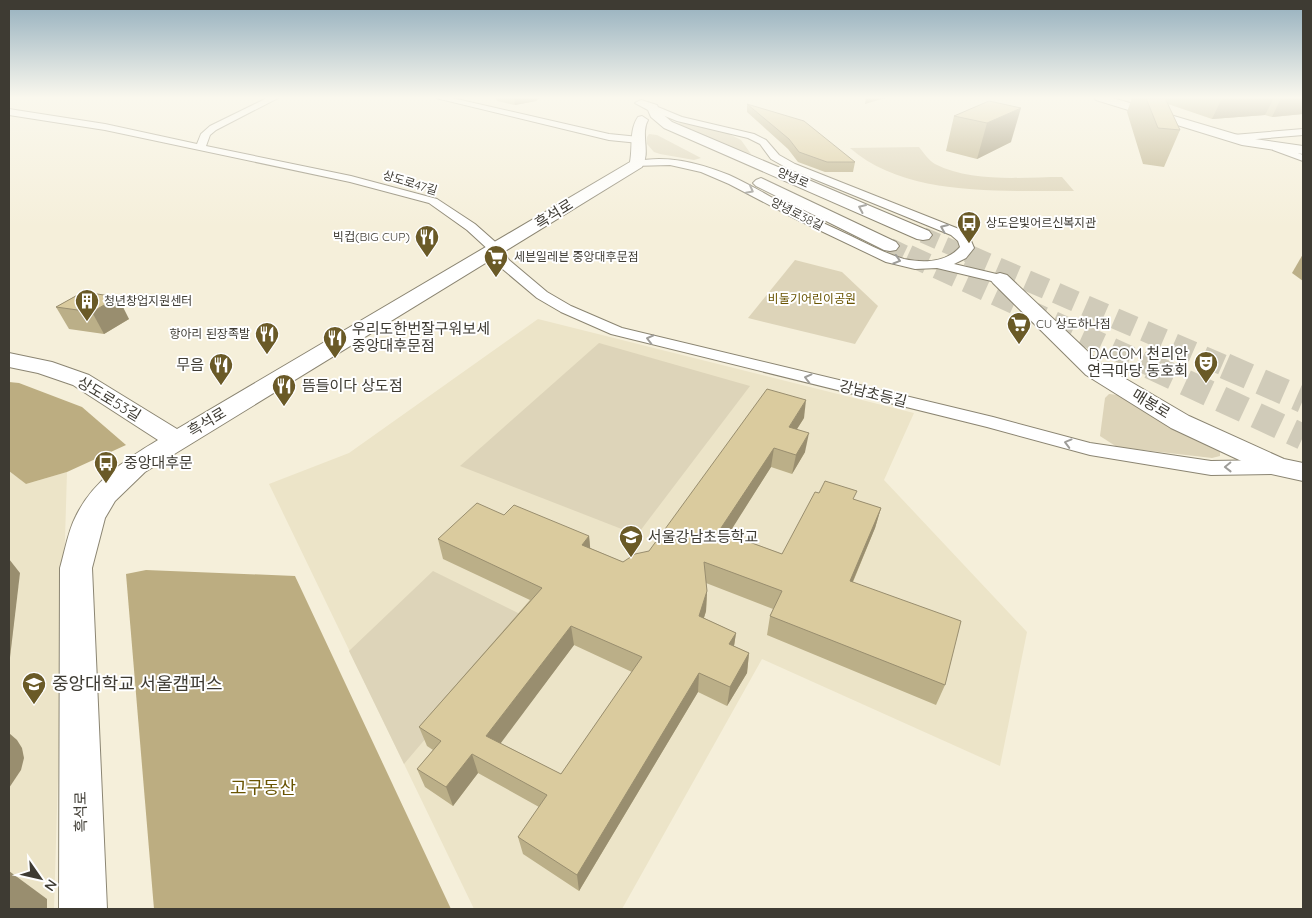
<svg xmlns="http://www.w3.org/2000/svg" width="1312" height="918" font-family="Quicksand,'Noto Sans KR',sans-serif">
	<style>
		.built { fill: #ece4c8 }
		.green { fill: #ddd4b9 }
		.forest { fill: #bcad81 }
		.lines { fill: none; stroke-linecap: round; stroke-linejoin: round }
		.primary-tunnel-far2 { stroke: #d0cbb9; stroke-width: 16; stroke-dasharray: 16 8; stroke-linecap: butt }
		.primary-tunnel-far1 { stroke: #d0cbb9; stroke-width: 21; stroke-dasharray: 21 11; stroke-linecap: butt }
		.primary-tunnel { stroke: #d0cbb9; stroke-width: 26; stroke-dasharray: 26 13; stroke-linecap: butt }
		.street-casing { stroke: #8b8572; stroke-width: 2 }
		.secondary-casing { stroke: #8b8572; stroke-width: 2 }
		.primary-casing { stroke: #8b8572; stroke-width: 2 }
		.street { fill: #fff; fill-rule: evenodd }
		.secondary { fill: #fff; fill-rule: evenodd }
		.primary { fill: #fff; fill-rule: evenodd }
		.wall { fill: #bbaf88; fill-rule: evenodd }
		.shaded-wall { fill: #998e6f }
		.building { fill: #dacb9e; stroke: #998e6f; fill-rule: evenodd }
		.oneway { stroke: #9e9d99 }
		.labels { text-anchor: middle; stroke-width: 4; stroke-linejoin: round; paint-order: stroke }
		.far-street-label { font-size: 12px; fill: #3e3b33; stroke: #fff }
		.far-poi-label { font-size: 12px; fill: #3e3b33; stroke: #fff; text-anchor: start }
		.far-park-label { font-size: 12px; fill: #695402; stroke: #fff }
		.street-label { font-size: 15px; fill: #3e3b33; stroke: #fff }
		.poi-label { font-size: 15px; fill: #3e3b33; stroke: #fff; text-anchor: start }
		.near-poi-label { font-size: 18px; fill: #3e3b33; stroke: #fff; text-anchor: start }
		.near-park-label { font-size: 18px; fill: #695402; stroke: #fff }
	</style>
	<rect width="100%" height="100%" fill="#f5efda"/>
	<!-- built -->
	<g class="built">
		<path d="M538 319 914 413 884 480 1027 632 1000 766 762 659 622 909H474L269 484 349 453Z"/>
		<path d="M9 471 26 484 67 472 54 909H9Z"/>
	</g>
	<!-- green -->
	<g class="green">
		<path d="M681 122 725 132 741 140 751 154 745 153 678 124Z"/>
		<path d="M649 134 657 135 701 158 694 160 660 154 654 152 647 144V137Z"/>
		<path d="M919 147C923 152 929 161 935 164 972 183 1021 177 1062 177L1074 191C1002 190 907 198 850 148Z"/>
		<path d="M795 260 842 272 878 306 855 344 748 318Z"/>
		<path d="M599 343 750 386 637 535 460 466Z"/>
		<path d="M1109 394 1118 395 1214 445 1220 450V456L1212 458 1117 447 1100 436 1105 398Z"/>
		<path d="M433 571 528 618 404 764 349 651Z"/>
	</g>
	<!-- forest -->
	<g class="forest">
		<path d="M9 382 19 383 82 407 126 445 67 472 26 484 9 471Z"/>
		<path d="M146 570 295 576 451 909H154L126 574Z"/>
	</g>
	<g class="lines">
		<!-- primary-tunnel-far2 -->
		<g class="primary-tunnel-far2">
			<path d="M923 235 971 256"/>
			<path d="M890 246 911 256"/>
		</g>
		<!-- primary-tunnel-far1 -->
		<g class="primary-tunnel-far1">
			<path d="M908 255 1153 367"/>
			<path d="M968 255 1228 367"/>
		</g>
		<!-- primary-tunnel -->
		<g class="primary-tunnel">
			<path d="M1150 366 1303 437"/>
			<path d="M1225 366 1303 400"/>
		</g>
		<!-- street casing -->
		<g class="street-casing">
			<g id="street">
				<path d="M267 98H278L216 130 210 135 206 146 351 176 437 199 475 224 501 247 509 260 547 292 571 306 622 328 993 417 1090 443 1211 461 1277 460 1284 462 1287 467 1284 472 1277 474 1211 475 1090 455 987 427 611 334 561 312 537 298 499 266 491 252 467 230 429 203 350 182 105 130 9 115V109L105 124 197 144 201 134 210 126Z"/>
				<path d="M436 98H452L609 134 639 137 644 140 639 143 609 140Z"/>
				<path d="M653 105 682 117 754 134 766 140 779 155 795 164 959 229 969 236 974 248 966 258 954 264 1005 276 1007 279 1005 282 1000 283 937 268 915 269 886 262 796 219 729 184 701 172 670 165 633 166 632 164 633 162C666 154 699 163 729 175 751 185 772 198 793 209 812 218 832 227 851 236 868 244 886 254 904 259 923 263 946 263 960 247L958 241 951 235 787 168 771 159 760 144 748 138 677 121 650 110 649 108Z"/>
				<path d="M1303 129V135L1233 141 1228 138 1233 135Z"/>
				<path d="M1277 145 1303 155V161L1273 150V146Z"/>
			</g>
		</g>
		<!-- secondary casing -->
		<g class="secondary-casing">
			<g id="secondary">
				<path d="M1094 98H1113L1248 138 1303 146V154L1242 145 1096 100Z"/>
				<path d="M642 116 648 120C640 134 651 152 642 167L145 472 115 501 105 518 92 568 107 909H59L60 568C65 551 68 531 76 516 93 481 126 459 158 440L73 385 38 373 9 367V353L52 362 89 375 177 429 630 162C633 147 629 130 638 117Z"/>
				<path d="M1000 273 1007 275 1102 365 1189 416 1284 459 1303 463V481L1267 473 1171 428 1086 375 993 283 990 279 993 275Z"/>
			</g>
		</g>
		<!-- primary casing -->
		<g class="primary-casing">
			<g id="primary">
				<path d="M641 100 657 105 660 112 672 122 929 231 932 235 929 239 923 240 917 239 664 128 651 117 648 110 635 103Z"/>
				<path d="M761 178 896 242 899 246 896 250 890 251 884 250 756 186 753 183 756 180Z"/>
			</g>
		</g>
		<!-- street -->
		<use href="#street" class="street"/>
		<!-- secondary -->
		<use href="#secondary" class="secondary"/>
		<!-- primary -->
		<use href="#primary" class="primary"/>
	</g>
	<!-- wall -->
	<g class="wall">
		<path d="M496 98H539L536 101 515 105 497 101Z"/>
		<path d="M1132 98H1303V114L1272 117 1265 115 1212 119 1168 104 1180 130 1164 167 1143 164 1127 112Z"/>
		<path d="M989 101 1011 142 977 159 946 151 954 116Z"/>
		<path d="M747 104 855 162 853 172H825L798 162 788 149 747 112Z"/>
		<path d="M1303 254V281L1292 273Z"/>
		<path d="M83 292 129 319 104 334 69 329 56 307Z"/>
		<path d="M804 418 797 429 805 452 792 474 771 467 728 534 782 554 819 493 855 500 881 508 875 528 853 582 945 685 936 705 767 635 770 616 773 609 706 583 707 591 706 611 704 618 736 633 734 646 749 653 747 673 727 706 698 692 579 891 523 854 518 837 539 807 478 773 453 806 425 787 417 769 433 750 427 746 419 727 530 600 443 559 438 539 589 536 590 548 623 562 649 551ZM574 645 632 672 561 774 500 743Z"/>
	</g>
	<!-- shaded-wall -->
	<g class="shaded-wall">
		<path d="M514 98H539L536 101 515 105Z"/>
		<path d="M866 98H885L865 104Z"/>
		<path d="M1222 98H1274L1265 115 1212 119Z"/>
		<path d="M1281 98H1303V114L1272 117Z"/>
		<path d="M1021 108 1011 142 977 159 987 123Z"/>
		<path d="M118 297 129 319 104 334 92 312Z"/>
		<path d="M806 400 804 418 786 446 789 427Z"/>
		<path d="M809 433 805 452 792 474 796 455Z"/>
		<path d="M774 448 771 467 718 551 719 531Z"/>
		<path d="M881 508 875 528 845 600 850 581Z"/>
		<path d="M589 536 591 556 582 545Z"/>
		<path d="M9 559 20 573 9 666Z"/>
		<path d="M707 591 706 611 698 636 699 616Z"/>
		<path d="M571 626 574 645 492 755 486 736Z"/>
		<path d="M736 633 733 652 729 644Z"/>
		<path d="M749 653 747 673 727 706 730 687Z"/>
		<path d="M699 673 698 692 579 891 577 875Z"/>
		<path d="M9 733 17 740 22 748 24 758 21 770 9 788Z"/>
		<path d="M472 754 478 773 453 806 446 787Z"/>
		<path d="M9 871 47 899V909H9Z"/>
	</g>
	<!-- building -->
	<g class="building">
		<path d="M1146 98H1165L1180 130 1158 128Z"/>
		<path d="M989 101 1021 108 987 123 954 116Z"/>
		<path d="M747 104 804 121 855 162H827L799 152 789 139Z"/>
		<path d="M83 292 118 297 92 312 56 307Z"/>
		<path d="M767 389 806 400 789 427 809 433 796 455 774 448 719 531 782 554 815 492 819 493 825 481 857 491 853 499 881 508 850 581 961 621 945 685 770 616 782 591 704 562 707 591 699 616 736 633 729 644 749 653 730 687 699 673 577 875 518 837 547 795 472 754 446 787 417 769 441 741 419 727 542 588 438 539 477 503 504 515 514 505 589 536 582 545 623 562 635 554 649 551ZM571 626 642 657 561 774 486 736Z"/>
	</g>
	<!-- one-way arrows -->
	<defs><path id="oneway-chevron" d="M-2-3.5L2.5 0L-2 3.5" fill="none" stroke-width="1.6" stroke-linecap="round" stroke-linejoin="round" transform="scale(1.25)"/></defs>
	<g class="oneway">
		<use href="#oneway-chevron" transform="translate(750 190) rotate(28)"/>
		<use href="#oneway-chevron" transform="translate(862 208) rotate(-156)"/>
		<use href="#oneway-chevron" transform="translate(944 228) rotate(-157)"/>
		<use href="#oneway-chevron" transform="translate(897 260) rotate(17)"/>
		<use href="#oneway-chevron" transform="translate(650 339) rotate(-166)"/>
		<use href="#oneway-chevron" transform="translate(808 378) rotate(-166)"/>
		<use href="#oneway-chevron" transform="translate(1068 443) rotate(-165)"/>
		<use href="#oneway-chevron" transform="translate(1228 467) rotate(179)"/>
	</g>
	<!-- sky -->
	<linearGradient id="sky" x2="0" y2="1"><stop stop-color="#94afbd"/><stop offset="0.43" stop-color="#faf8ee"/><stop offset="1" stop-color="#faf8ee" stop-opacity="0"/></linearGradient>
	<rect width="1312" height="227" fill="url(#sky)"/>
	<!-- icons -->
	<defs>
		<g id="bus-pin" transform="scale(1.25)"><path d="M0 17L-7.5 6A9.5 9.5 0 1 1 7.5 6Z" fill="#6a5a27" stroke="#fff"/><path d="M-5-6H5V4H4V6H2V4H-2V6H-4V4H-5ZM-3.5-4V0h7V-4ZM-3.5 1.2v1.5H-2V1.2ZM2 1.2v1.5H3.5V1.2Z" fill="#fff"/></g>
		<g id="restaurant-pin" transform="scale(1.25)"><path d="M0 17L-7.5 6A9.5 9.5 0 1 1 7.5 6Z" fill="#6a5a27" stroke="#fff"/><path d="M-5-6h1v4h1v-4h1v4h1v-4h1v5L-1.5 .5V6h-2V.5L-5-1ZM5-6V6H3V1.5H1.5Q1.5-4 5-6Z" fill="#fff"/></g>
		<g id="supermarket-pin" transform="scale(1.25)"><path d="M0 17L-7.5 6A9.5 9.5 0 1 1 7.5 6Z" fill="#6a5a27" stroke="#fff"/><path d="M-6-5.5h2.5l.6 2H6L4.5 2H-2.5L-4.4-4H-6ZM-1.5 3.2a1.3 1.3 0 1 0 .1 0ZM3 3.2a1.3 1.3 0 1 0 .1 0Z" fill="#fff"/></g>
		<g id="building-pin" transform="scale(1.25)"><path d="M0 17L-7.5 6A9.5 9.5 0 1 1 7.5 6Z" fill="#6a5a27" stroke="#fff"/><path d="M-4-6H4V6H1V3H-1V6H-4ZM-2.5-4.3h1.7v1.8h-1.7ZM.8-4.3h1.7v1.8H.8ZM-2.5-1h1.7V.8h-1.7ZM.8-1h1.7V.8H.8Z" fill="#fff"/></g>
		<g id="theatre-pin" transform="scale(1.25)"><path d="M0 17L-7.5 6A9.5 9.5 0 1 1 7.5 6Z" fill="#6a5a27" stroke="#fff"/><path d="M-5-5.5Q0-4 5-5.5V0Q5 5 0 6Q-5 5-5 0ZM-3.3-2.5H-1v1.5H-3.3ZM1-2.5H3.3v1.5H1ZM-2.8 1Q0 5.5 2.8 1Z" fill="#fff"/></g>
		<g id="school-pin" transform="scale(1.25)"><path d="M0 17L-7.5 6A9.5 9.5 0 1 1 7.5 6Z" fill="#6a5a27" stroke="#fff"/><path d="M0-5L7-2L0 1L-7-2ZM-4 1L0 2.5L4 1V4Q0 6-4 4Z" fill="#fff"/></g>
		<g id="university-pin" transform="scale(1.25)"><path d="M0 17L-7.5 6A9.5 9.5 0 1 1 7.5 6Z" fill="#6a5a27" stroke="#fff"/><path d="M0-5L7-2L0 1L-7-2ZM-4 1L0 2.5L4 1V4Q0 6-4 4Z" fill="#fff"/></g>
	</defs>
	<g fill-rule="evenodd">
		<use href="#bus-pin" x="969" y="223"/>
		<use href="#restaurant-pin" x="427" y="237"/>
		<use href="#supermarket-pin" x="496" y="257"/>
		<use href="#building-pin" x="87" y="301"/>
		<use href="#supermarket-pin" x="1019" y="324"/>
		<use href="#restaurant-pin" x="267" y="334"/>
		<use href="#restaurant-pin" x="335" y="338"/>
		<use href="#theatre-pin" x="1206" y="363"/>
		<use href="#restaurant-pin" x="221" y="365"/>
		<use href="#restaurant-pin" x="284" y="386"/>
		<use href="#bus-pin" x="106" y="463"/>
		<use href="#school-pin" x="631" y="537"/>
		<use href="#university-pin" x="34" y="684"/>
	</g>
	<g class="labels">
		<!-- far-street labels -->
		<g class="far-street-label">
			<text transform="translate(793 178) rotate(23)" y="4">양녕로</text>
			<text transform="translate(410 183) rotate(17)" y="4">상도로47길</text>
			<text transform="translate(797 214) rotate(27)" y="4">양녕로38길</text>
		</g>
		<!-- far-poi labels -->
		<g class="far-poi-label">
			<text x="986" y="227">상도은빛어르신복지관</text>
			<text x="410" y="241" text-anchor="end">빅컵(BIG CUP)</text>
			<text x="514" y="261">세븐일레븐 중앙대후문점</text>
			<text x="104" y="305">청년창업지원센터</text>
			<text x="1036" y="328">CU 상도하나점</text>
			<text x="250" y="338" text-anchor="end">항아리 된장족발</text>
		</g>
		<!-- far-park labels -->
		<g class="far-park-label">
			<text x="812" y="303">비둘기어린이공원</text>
		</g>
		<!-- street labels -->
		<g class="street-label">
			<text transform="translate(554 214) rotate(-32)" y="5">흑석로</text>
			<text transform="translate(873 394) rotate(14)" y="5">강남초등길</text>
			<text transform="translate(109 399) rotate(31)" y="5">상도로53길</text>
			<text transform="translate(1151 404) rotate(31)" y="5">매봉로</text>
			<text transform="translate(207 422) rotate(-31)" y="5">흑석로</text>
			<text transform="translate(81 812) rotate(-91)" y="5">흑석로</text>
		</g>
		<!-- poi labels -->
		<g class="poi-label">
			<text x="352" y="334">우리도한번잘구워보세<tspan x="352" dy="17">중앙대후문점</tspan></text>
			<text x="1188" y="359" text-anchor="end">DACOM 천리안<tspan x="1188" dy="17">연극마당 동호회</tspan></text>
			<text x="204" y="370" text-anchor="end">무음</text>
			<text x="302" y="391">뜸들이다 상도점</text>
			<text x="124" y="468">중앙대후문</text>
			<text x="648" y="542">서울강남초등학교</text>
		</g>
		<!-- near-poi labels -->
		<g class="near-poi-label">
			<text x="52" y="690">중앙대학교 서울캠퍼스</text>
		</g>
		<!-- near-park labels -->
		<g class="near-park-label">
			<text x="263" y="794">고구동산</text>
		</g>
	</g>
	<!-- border -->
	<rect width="1312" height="918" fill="none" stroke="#3e3b33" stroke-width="20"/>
	<!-- north arrow -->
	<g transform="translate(40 878) rotate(124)" stroke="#ffffff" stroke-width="4" paint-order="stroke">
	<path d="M0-4L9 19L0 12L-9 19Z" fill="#3e3b33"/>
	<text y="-8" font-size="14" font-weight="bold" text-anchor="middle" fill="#3e3b33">N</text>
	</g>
</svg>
